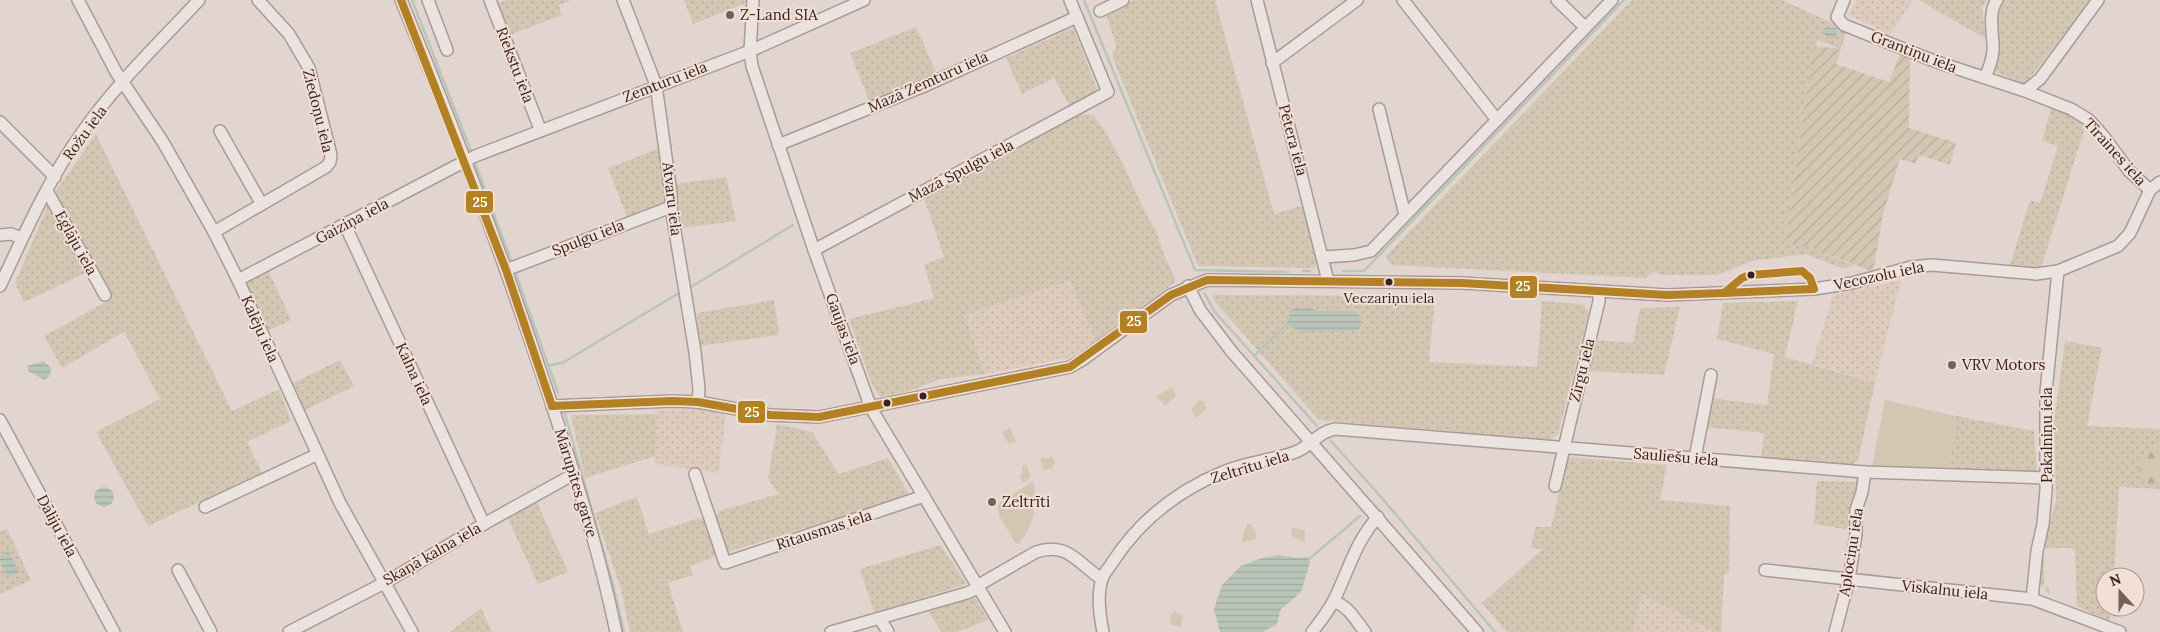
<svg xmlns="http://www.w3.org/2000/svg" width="2160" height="632" font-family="Lora,serif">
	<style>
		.farmland { fill: url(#farmland-dots) }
		.grass { fill: url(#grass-dots); fill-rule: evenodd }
		.forest { fill: url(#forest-firs) }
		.park { fill: #d3c7b3 }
		.garden { fill: url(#garden-furrows) }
		.water { fill: url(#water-rules) }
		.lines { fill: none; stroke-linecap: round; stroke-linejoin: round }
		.stream { stroke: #b9c5b9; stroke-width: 2.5 }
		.minor-casing { stroke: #a89b97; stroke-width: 14 }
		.minor { stroke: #ebe3df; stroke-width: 11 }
		.bus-1-casing { stroke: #f2dfd6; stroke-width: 11 }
		.bus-1 { stroke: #b28125; stroke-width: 8 }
		.poi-dot { fill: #72615d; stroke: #f2dfd6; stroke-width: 2 }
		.bus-dot { fill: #362220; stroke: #f2dfd6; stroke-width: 2 }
		.labels { text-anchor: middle; stroke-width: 4; stroke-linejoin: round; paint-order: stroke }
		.bus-label { font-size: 14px; fill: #362220; stroke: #f2dfd6 }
		.poi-label { font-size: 15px; fill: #362220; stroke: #f2dfd6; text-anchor: start }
		.street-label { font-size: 15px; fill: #362220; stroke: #f2dfd6 }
		.line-badge { stroke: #f2dfd6; stroke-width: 2 }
		.badge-label { font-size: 14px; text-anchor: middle; font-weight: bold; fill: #fff }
	</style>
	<defs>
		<pattern id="farmland-dots" width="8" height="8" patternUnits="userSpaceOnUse" patternTransform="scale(1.25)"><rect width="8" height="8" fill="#ddcbbe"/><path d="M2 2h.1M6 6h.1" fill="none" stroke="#beaea3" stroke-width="1.8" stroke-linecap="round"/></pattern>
		<pattern id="grass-dots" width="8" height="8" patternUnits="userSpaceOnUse" patternTransform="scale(1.25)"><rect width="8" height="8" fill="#d3c7b3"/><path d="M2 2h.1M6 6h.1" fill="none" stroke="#b6ab9a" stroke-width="1.8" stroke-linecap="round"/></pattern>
		<pattern id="forest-firs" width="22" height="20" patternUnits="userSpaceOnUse" patternTransform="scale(1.25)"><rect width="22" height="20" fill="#d3c7b3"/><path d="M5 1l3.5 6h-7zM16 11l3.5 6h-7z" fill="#b6ab9a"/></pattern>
		<pattern id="garden-furrows" width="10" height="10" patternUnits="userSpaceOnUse" patternTransform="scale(1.25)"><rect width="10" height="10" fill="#d3c7b3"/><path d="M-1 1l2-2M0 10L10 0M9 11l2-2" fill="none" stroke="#b6ab9a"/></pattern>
		<pattern id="water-rules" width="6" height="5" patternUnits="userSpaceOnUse" patternTransform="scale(1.25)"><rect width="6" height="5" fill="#b9c5b9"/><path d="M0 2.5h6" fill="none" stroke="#a0a99f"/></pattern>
	</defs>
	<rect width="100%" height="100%" fill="#e2d5cf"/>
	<!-- farmland -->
	<g class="farmland">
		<path d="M1856 0H1913L1890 35 1849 15Z"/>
		<path d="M1071 279 1096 343 1077 356 985 374 965 315Z"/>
		<path d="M1901 280 1875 383 1812 364 1833 295Z"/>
		<path d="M707 409 726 412 719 473 654 464 657 410Z"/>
		<path d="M1642 594 1715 632H1633Z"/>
	</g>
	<!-- grass -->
	<g class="grass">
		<path d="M507 0H571L559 5 562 15 509 35 496 4Z"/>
		<path d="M684 0H748V2L693 24Z"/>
		<path d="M1134 0H1215L1274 214 1301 206 1305 211 1317 262 1314 268 1198 266 1112 56 1116 46 1106 13Z"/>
		<path d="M1632 0H1782L1847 30 1841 49 1818 40 1812 53 1785 242 1810 247 1855 266 1841 268 1806 254 1752 261 1717 275H1663L1653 272 1646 278 1391 265 1386 256Z"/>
		<path d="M1919 0H1988L1982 7 1986 39Z"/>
		<path d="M2004 0H2091L2025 84 1993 71 1997 54 1996 11Z"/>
		<path d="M916 27 937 74 870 103 850 53Z"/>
		<path d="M1073 28 1097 88 1095 91 1070 107 1054 78 1022 94 1006 58Z"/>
		<path d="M2052 105 2070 112 2086 124 2041 268 2010 266 2030 200 2040 203 2058 146 2042 141Z"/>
		<path d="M1080 114 1093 115 1105 131 1124 166 1144 210 1156 231 1165 257 1175 278 1174 283 1096 343 1070 280 965 315 985 374 941 379 909 391 881 397 873 387 849 319 934 298 924 265 944 257 924 198Z"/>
		<path d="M96 134 232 411 279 389 291 421 247 442 262 473 148 526 96 432 160 399 124 332 62 368 44 336 108 301 90 271 24 302 15 283 51 198Z"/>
		<path d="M660 148 667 195 662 205 627 217 608 168Z"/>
		<path d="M726 177 736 221 681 228 675 184Z"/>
		<path d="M268 270 291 320 268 331 245 281Z"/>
		<path d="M1816 293 1818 294 1724 299 1726 297Z"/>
		<path d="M1212 295 1435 296 1429 362 1537 367 1542 301 1582 304 1589 312 1558 434 1550 440 1319 420 1216 303ZM1307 307 1318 311H1354L1287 317Z"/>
		<path d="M774 300 779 335 700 346 697 313Z"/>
		<path d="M1798 301 1785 357 1875 383 1858 460 1850 466 1761 459 1764 433 1704 427 1711 398 1767 405 1774 354 1717 339 1723 303Z"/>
		<path d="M1680 307 1664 375 1588 371 1595 340 1633 343 1640 308Z"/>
		<path d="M2065 341 2102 348 2087 426 2160 429V489L2119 487 2114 577H2105V607H2111L2110 622 2077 606 2075 551 2071 548H2043L2056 500 2054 422Z"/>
		<path d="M340 360 354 386 303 411 291 384Z"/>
		<path d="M657 414 655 456 585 478 571 415Z"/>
		<path d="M1956 416 2034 431 2037 474 1950 470Z"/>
		<path d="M777 424 812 432 839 474 888 458 910 496 728 552 715 518 719 511 779 494 768 479Z"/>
		<path d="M1567 457 1667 465 1660 500 1730 506 1729 573 1724 575 1721 632H1715L1642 594 1633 632H1507L1482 603 1543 549 1531 548 1535 527H1551Z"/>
		<path d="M1817 481 1859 482 1851 530 1814 524Z"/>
		<path d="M637 497 649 534 699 518 707 523 718 556 690 566 693 575 668 583 683 632H630L621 589 595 513Z"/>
		<path d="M537 502 568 572 538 584 508 519Z"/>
		<path d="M7 529 31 580 0 594V532Z"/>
		<path d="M940 545 967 584 874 613 860 569Z"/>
		<path d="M2042 556H2044V587L2049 588 2050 596 2040 582Z"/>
		<path d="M974 595 988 620 957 632H941L929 612Z"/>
		<path d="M481 608 492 632H451V631Z"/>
	</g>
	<!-- forest -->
	<path class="forest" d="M2158 444H2160V488L2149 484 2139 471 2143 456Z"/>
	<!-- park -->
	<g class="park">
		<path d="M1172 387 1176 396 1165 406 1157 396Z"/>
		<path d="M1199 400 1206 403 1204 405 1207 408 1196 418 1191 409Z"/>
		<path d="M1885 400 1956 416 1950 470 1872 466Z"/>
		<path d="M1010 428 1016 442 1008 443 1002 432Z"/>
		<path d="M1052 457 1055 463 1052 466 1053 468 1044 470 1040 459Z"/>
		<path d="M1026 464 1031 477 1023 483 1019 476 1023 472 1022 467Z"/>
		<path d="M1032 482 1034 483C1037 507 1034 525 1019 544H1016L1000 517 997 508 1000 502Z"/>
		<path d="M1247 523 1252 525 1253 530 1255 529 1256 539 1241 543Z"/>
		<path d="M1293 528 1305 530V543L1292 536 1291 531Z"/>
		<path d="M1174 610 1178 614 1183 615 1181 627 1171 625 1170 614H1173Z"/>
	</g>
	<!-- garden -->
	<path class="garden" d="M1815 46 1841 49 1836 64 1889 82 1901 51 1910 55 1909 128 1956 143 1950 165 1919 155 1916 164 1900 159 1883 214 1873 272 1810 247 1785 243 1812 53Z"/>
	<!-- water -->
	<g class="water">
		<path d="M1824 28H1837L1836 39 1823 34Z"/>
		<path d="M1307 307 1318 311H1354L1361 317 1360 328 1355 331 1300 332 1287 324 1290 311 1295 308 1301 309Z"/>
		<path d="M44 361 51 368 50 376 44 380 28 371 27 366Z"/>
		<circle cx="104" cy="497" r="10"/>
		<path d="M8 551 19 572 8 578 0 562V556Z"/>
		<path d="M1279 555 1299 558 1307 557 1310 562 1301 592 1281 609 1277 624 1263 632H1220L1214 609 1222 585 1241 566 1262 558Z"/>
	</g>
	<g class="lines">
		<!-- stream -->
		<g class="stream">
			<path d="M412 0 471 151"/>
			<path d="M1084 0 1195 270 1288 272"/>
			<path d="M475 163 511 260"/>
			<path d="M1303 271H1310"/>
			<path d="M1343 271H1364L1624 0"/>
			<path d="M516 274 558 393"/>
			<path d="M691 287 793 225"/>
			<path d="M1205 294 1214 311 1317 426"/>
			<path d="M1255 355 1287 324"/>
			<path d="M548 366 564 362 679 293"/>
			<path d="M565 414 613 585 624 632"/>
			<path d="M1331 441 1381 497 1495 632"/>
			<path d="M1309 559 1360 516"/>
		</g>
		<!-- minor casing -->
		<g class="minor-casing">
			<g id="minor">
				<path d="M78 0 116 72 163 142 214 232 238 280 340 503 412 632"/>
				<path d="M401 0C455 129 504 260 548 393 574 472 599 550 616 632"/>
				<path d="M428 0 447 50"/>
				<path d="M490 0 540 129"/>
				<path d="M623 0 656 85 671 193V207L695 352 699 389 698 402"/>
				<path d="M753 0 750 51 752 66 814 250 871 408 1005 632"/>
				<path d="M1257 0 1328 281"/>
				<path d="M1403 0 1497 120"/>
				<path d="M1557 0 1585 27"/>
				<path d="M1844 0 1837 17 1844 25 1934 61 2025 91 2071 109 2089 120 2105 138 2129 171 2150 190"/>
				<path d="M1100 11 1123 0"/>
				<path d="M1272 63 1357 0"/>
				<path d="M1985 77C1989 69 1992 60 1993 51 1994 35 1987 14 1997 0"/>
				<path d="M2025 91 2040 79 2098 0"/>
				<path d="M1379 109 1405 215"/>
				<path d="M0 122 55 177"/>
				<path d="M220 131 261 203"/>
				<path d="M778 145 922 87 1077 17"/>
				<path d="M47 191 105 295"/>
				<path d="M345 225 484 524"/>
				<path d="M214 232 326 167 330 162 331 155 309 68 289 34 258 0"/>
				<path d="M0 235 11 234 22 238"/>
				<path d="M814 250 1108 92 1070 0"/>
				<path d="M1323 257 1354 255 1371 251 1612 0"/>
				<path d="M506 270 671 207"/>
				<path d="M238 280 475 156 750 51 864 0"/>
				<path d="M0 286C25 233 49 178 83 131 116 84 160 42 199 0"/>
				<path d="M1188 286 1200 310 1232 352 1477 632"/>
				<path d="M552 406 672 401 698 402 770 415 819 417 1070 367 1082 360 1171 295 1207 280 1462 283 1667 295 1814 289 1852 283 1911 267 1932 265 2036 274 2058 271 2118 246 2130 233 2150 190 2160 182"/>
				<path d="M0 420 114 632"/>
				<path d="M1695 458 1711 375"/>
				<path d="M695 474 725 563 924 496"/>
				<path d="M1555 486 1599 301V291"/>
				<path d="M205 507 316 455"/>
				<path d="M178 570 211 632"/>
				<path d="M1765 570 2032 599 2120 632"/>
				<path d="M977 586 1036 552C1068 541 1078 564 1102 579"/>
				<path d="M2032 599 2037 551 2043 524 2046 490V392L2058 271"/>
				<path d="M1334 602C1348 605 1356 621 1365 632"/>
				<path d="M880 619 888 632"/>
				<path d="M289 632 386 582 484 524 574 474"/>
				<path d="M831 632 967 593 978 588"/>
				<path d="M1103 632C1100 617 1097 594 1102 579 1104 573 1109 568 1112 563 1139 521 1177 491 1223 472 1245 463 1270 460 1293 453 1310 448 1317 432 1335 429L1865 472 2047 478"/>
				<path d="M1312 632C1320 622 1328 612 1334 600 1348 572 1356 540 1378 517"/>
				<path d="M1835 632 1849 579 1856 535V510L1862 492 1865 472"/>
			</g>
		</g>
		<!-- minor -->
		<use href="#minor" class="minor"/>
		<!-- bus-1 casing -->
		<g class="bus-1-casing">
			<g id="bus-1">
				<path d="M401 0 506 270 552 406"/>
				<path d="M1802 271 1810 278 1814 289 1724 293 1742 278 1750 275Z"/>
				<path d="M552 406 672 401 698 402 770 415 819 417 1070 367 1171 295 1207 280 1462 283 1667 295 1724 293"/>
			</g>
		</g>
		<!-- bus-1 -->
		<use href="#bus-1" class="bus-1"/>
	</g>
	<!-- markers -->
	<g class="poi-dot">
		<circle cx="730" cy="15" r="5"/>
		<circle cx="1952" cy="365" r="5"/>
		<circle cx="992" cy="502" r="5"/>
	</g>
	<g class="bus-dot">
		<circle cx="1751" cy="275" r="4.5"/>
		<circle cx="1389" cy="282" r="4.5"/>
		<circle cx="923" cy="396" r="4.5"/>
		<circle cx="887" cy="403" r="4.5"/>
	</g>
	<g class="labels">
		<!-- bus labels -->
		<g class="bus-label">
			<text x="1389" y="303">Veczariņu iela</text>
		</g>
		<!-- poi labels -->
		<g class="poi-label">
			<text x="740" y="20">Z-Land SIA</text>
			<text x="1962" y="370">VRV Motors</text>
			<text x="1002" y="507">Zeltrīti</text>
		</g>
		<!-- street labels -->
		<g class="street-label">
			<text transform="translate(1914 52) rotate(21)" y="5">Grantiņu iela</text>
			<text transform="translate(515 65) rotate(69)" y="5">Riekstu iela</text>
			<text transform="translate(665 82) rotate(-21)" y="5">Zemturu iela</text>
			<text transform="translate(928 82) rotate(-24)" y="5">Mazā Zemturu iela</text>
			<text transform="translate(318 111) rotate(76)" y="5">Ziedoņu iela</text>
			<text transform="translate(85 133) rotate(-54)" y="5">Rožu iela</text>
			<text transform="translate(1293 140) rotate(75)" y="5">Pētera iela</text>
			<text transform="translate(2115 152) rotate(48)" y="5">Tīraines iela</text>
			<text transform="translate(961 171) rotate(-28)" y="5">Mazā Spulgu iela</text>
			<text transform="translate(672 199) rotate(83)" y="5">Atvaru iela</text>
			<text transform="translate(352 221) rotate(-28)" y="5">Gaiziņa iela</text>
			<text transform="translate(588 238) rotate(-21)" y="5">Spulgu iela</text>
			<text transform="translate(76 243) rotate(61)" y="5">Eglāju iela</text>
			<text transform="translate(1879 276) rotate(-12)" y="5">Vecozolu iela</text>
			<text transform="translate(260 329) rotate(66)" y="5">Kalēju iela</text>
			<text transform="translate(843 329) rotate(70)" y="5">Gaujas iela</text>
			<text transform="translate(1582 370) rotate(-76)" y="5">Zirgu iela</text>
			<text transform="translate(414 374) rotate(65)" y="5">Kalna iela</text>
			<text transform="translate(2047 435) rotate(-90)" y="5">Pakalniņu iela</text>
			<text transform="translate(1676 457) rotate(5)" y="5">Sauliešu iela</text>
			<text transform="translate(1250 467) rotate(-17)" y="5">Zeltrītu iela</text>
			<text transform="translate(576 483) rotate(73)" y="5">Mārupītes gatve</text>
			<text transform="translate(57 526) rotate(62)" y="5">Dāliju iela</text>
			<text transform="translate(824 530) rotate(-18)" y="5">Rītausmas iela</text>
			<text transform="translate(1851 552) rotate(-81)" y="5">Aplociņu iela</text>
			<text transform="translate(432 554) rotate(-30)" y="5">Skaņā kalna iela</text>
			<text transform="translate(1945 590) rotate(6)" y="5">Viskalnu iela</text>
		</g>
	</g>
	<g class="line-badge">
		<rect x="465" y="190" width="29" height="24" rx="5" fill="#b28125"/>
		<rect x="1509" y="275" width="29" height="24" rx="5" fill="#b28125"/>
		<rect x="1119" y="310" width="29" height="24" rx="5" fill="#b28125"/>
		<rect x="737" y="400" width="29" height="24" rx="5" fill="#b28125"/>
	</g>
	<g class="badge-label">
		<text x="480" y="207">25</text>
		<text x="1523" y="291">25</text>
		<text x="1134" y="326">25</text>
		<text x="752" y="417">25</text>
	</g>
	<!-- north arrow -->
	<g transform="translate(2120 592) rotate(339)"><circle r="24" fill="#f2dfd6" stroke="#a7938d"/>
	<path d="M0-4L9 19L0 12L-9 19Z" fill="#72615d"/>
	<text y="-8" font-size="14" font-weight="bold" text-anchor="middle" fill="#362220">N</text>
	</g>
</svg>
